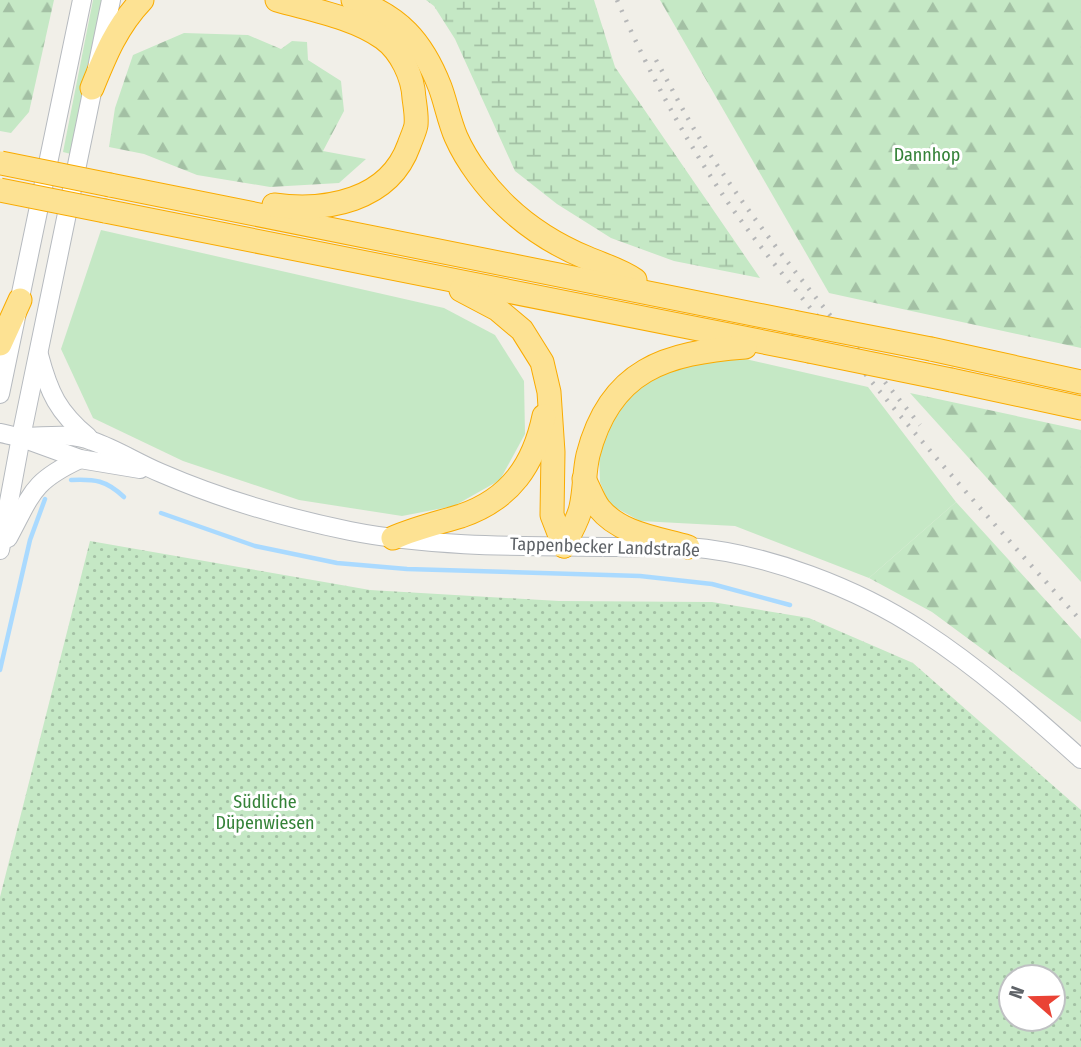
<svg xmlns="http://www.w3.org/2000/svg" width="1081" height="1047" font-family="'Fira Sans Condensed',sans-serif">
	<style>
		.grass { fill: #c5e8c5 }
		.forest { fill: url(#forest-firs) }
		.wetland { fill: url(#wetland-marsh) }
		.park { fill: url(#park-dots); fill-rule: evenodd }
		.lines { fill: none; stroke-linecap: round; stroke-linejoin: round }
		.stream { stroke: #aadaff; stroke-width: 4.5 }
		.secondary-casing { stroke: #b6babf; stroke-width: 20 }
		.highway-casing { stroke: #f9ab00; stroke-width: 25 }
		.secondary { stroke: #fff; stroke-width: 18 }
		.highway { stroke: #fde293; stroke-width: 23 }
		.rail { stroke: #b6b7b8; stroke-width: 4.5; stroke-dasharray: 2 9; stroke-linecap: butt }
		.highway-bridge-casing { stroke: #f9ab00; stroke-width: 25; stroke-linecap: butt }
		.highway-bridge { stroke: #fde293; stroke-width: 23 }
		.labels { text-anchor: middle; stroke-width: 6; stroke-linejoin: round; paint-order: stroke }
		.park-label { font-size: 18px; fill: #348238; stroke: #fff }
		.street-label { font-size: 18px; fill: #5f6368; stroke: #fff }
	</style>
	<defs>
		<pattern id="forest-firs" width="22" height="20" patternUnits="userSpaceOnUse" patternTransform="scale(1.75)"><rect width="22" height="20" fill="#c5e8c5"/><path d="M5 1l3.5 6h-7zM16 11l3.5 6h-7z" fill="#a3c0a4"/></pattern>
		<pattern id="wetland-marsh" width="20" height="14" patternUnits="userSpaceOnUse" patternTransform="scale(1.75)"><rect width="20" height="14" fill="#c5e8c5"/><path d="M1 5h8M5 5V1M11 12h8M15 12V8" fill="none" stroke="#a3c0a4"/></pattern>
		<pattern id="park-dots" width="8" height="8" patternUnits="userSpaceOnUse" patternTransform="scale(1.75)"><rect width="8" height="8" fill="#c5e8c5"/><path d="M2 2h.1M6 6h.1" fill="none" stroke="#a3c0a4" stroke-width="1.8" stroke-linecap="round"/></pattern>
	</defs>
	<rect width="100%" height="100%" fill="#f1efe8"/>
	<!-- grass -->
	<g class="grass">
		<path d="M93 0H102L71 154 63 152Z"/>
		<path d="M101 230 444 308 495 335 524 381 525 434 500 480 454 506 402 516 299 500 183 461 93 418 61 349Z"/>
		<path d="M741 358 868 387 956 502 869 578 735 526 640 521 609 504 600 482 599 457 607 430 624 401 670 365Z"/>
	</g>
	<!-- forest -->
	<g class="forest">
		<path d="M0 0H54L29 112 11 133 0 131Z"/>
		<path d="M660 0H1081V348L829 293Z"/>
		<path d="M184 33 248 35 281 49 292 41 307 42 308 60 341 81 344 111 323 151 366 159 339 183 270 187 197 175 144 154 109 147 115 108 133 55Z"/>
		<path d="M910 393 1081 430V582Z"/>
		<path d="M956 502 1081 639V722L932 612 869 578Z"/>
	</g>
	<!-- wetland -->
	<path class="wetland" d="M426 0H594L615 67 760 278 674 261 611 238 557 204 515 171 455 39 434 6Z"/>
	<!-- park -->
	<path class="park" d="M90 541 370 590 559 601 712 602 809 618 913 663 1081 810V1047H0V897ZM1011 977H1053V1019H1011Z"/>
	<g class="lines">
		<!-- stream -->
		<g class="stream">
			<path d="M71 480C95 479 106 480 124 497"/>
			<path d="M161 513 255 546 337 563 407 569 640 576 712 584 790 605"/>
			<path d="M0 670 30 540 45 499"/>
		</g>
		<!-- secondary casing -->
		<g class="secondary-casing">
			<g id="secondary">
				<path d="M39 355C49 393 58 412 88 437"/>
				<path d="M0 394 82 0"/>
				<path d="M0 433C7 434 15 437 23 437 47 437 69 432 92 441 116 449 137 463 161 473 221 499 286 518 350 531 435 548 531 546 618 547 641 548 665 545 688 547 766 553 857 588 922 631 979 668 1031 714 1081 759"/>
				<path d="M25 439 80 459 140 469"/>
				<path d="M8 538C32 494 31 482 80 459"/>
				<path d="M0 550 21 437 111 0"/>
			</g>
		</g>
		<!-- highway casing -->
		<g class="highway-casing">
			<g id="highway">
				<path d="M353 0C399 16 422 41 440 87 446 103 449 121 456 137 467 162 487 188 506 206 529 228 558 246 587 258 603 265 621 270 635 280"/>
				<path d="M92 88C105 56 117 26 142 0"/>
				<path d="M110 185 793 322"/>
				<path d="M274 205C326 212 389 201 409 145 411 139 415 131 416 125 417 116 415 106 414 98 413 77 401 51 383 38 353 17 312 10 277 0"/>
				<path d="M105 211 809 351"/>
				<path d="M461 290 497 309 522 330 542 362 549 392 553 452 552 515 564 546"/>
				<path d="M0 344 20 300"/>
				<path d="M931 349 1081 382"/>
				<path d="M951 380 1081 408"/>
				<path d="M584 479C589 488 593 500 599 508 620 534 657 538 688 547"/>
				<path d="M393 538C416 528 438 523 461 516 511 499 534 464 544 416"/>
				<path d="M564 546C569 534 578 521 581 507 585 490 584 472 588 455 610 369 666 353 745 347"/>
			</g>
		</g>
		<!-- secondary -->
		<use href="#secondary" class="secondary"/>
		<!-- highway -->
		<use href="#highway" class="highway"/>
		<!-- rail -->
		<g class="rail">
			<path d="M617 0C648 71 685 140 729 204 766 256 807 304 848 353 923 445 1002 533 1081 621"/>
			<path d="M656 60C670 85 683 111 697 134 762 238 844 331 920 425"/>
		</g>
		<!-- highway-bridge casing -->
		<g class="highway-bridge-casing">
			<g id="highway-bridge">
				<path d="M1 163 110 185"/>
				<path d="M0 190 105 211"/>
				<path d="M793 322 931 349"/>
				<path d="M809 351 951 380"/>
			</g>
		</g>
		<!-- highway-bridge -->
		<use href="#highway-bridge" class="highway-bridge"/>
	</g>
	<g class="labels">
		<!-- park labels -->
		<g class="park-label">
			<text x="927" y="161">Dannhop</text>
			<text x="265" y="808">Südliche<tspan x="265" dy="21">Düpenwiesen</tspan></text>
		</g>
		<!-- street labels -->
		<g class="street-label">
			<text transform="translate(605 547) rotate(2)" y="6">Tappenbecker Landstraße</text>
		</g>
	</g>
	<!-- north arrow -->
	<g transform="translate(1032 998) rotate(290)"><circle r="33" fill="#ffffff" stroke="#bfc1c3" stroke-width="2"/>
	<path d="M0-5L12 26L0 18L-12 26Z" fill="#ea4335"/>
	<text y="-10" font-size="19" font-weight="bold" text-anchor="middle" fill="#5f6368">N</text>
	</g>
</svg>
